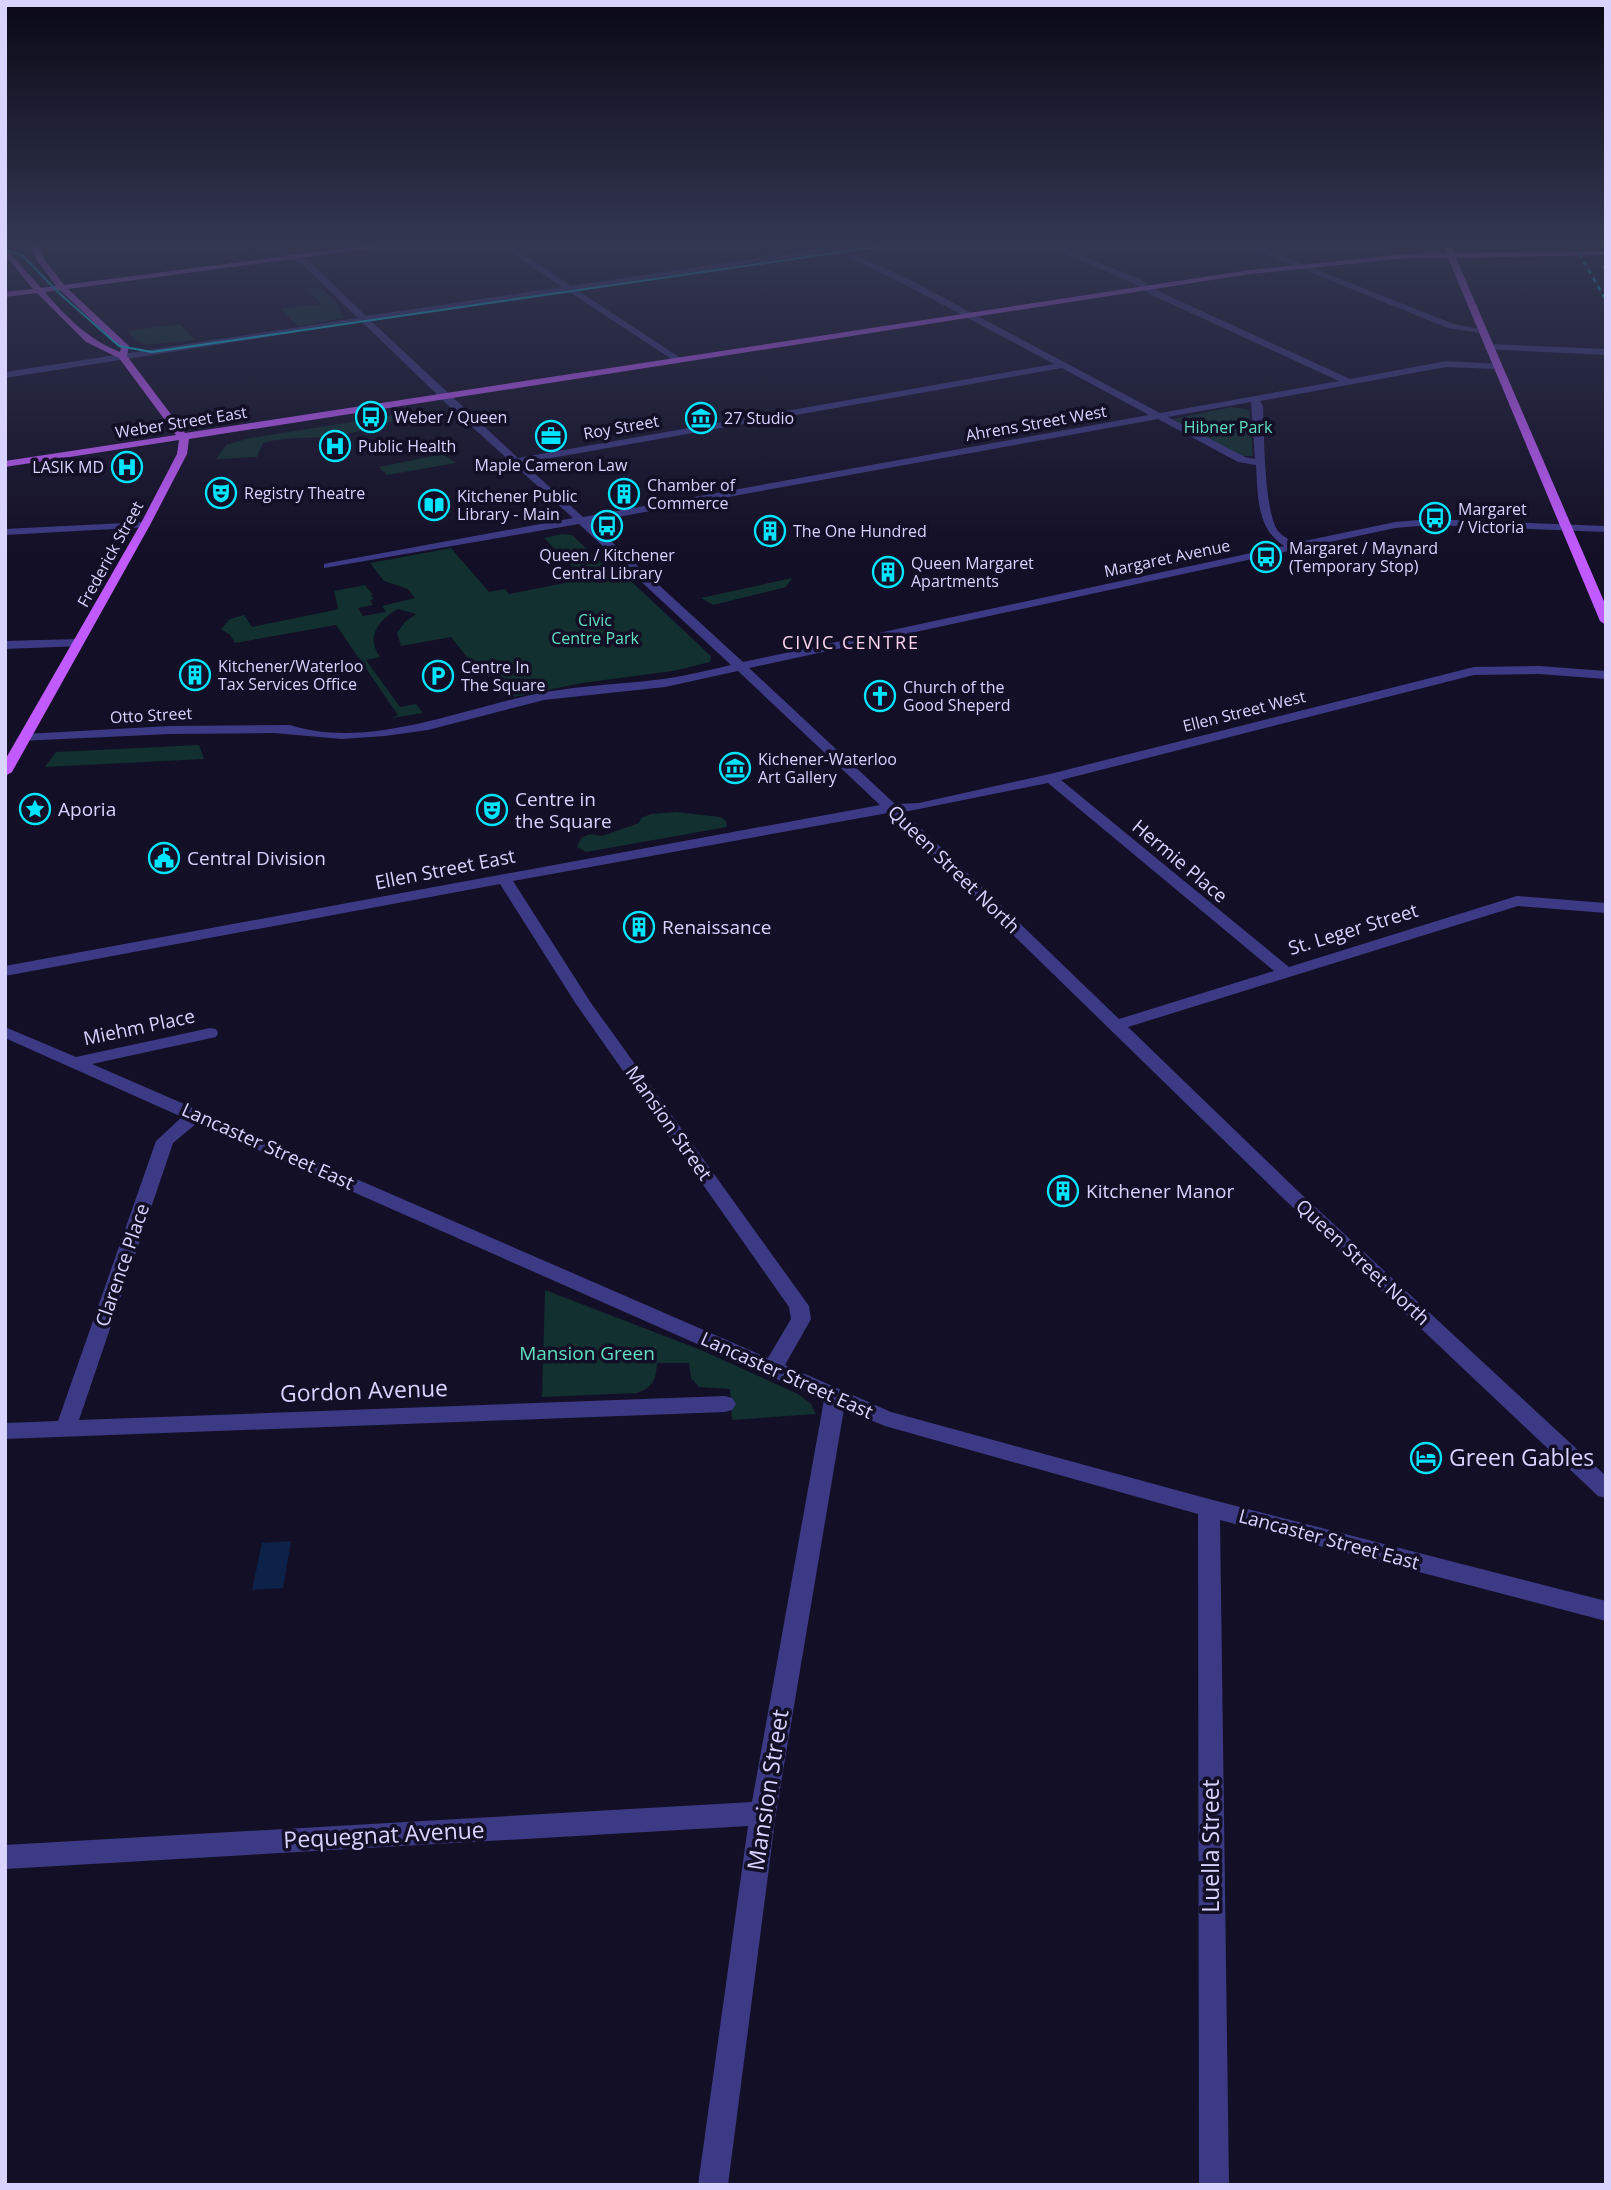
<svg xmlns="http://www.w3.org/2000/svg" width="1611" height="2190" font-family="'Open Sans',sans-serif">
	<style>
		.green { fill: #12302f }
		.water { fill: #0c2248 }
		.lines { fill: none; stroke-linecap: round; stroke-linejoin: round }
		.minor { fill: #3d3a85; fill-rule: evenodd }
		.major { fill: #c25bff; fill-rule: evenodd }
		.tram { stroke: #00e5ff; stroke-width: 2 }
		.rail { stroke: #00e5ff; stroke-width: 2.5; stroke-dasharray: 5 4.5; stroke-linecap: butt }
		.labels { text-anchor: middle; stroke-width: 7; stroke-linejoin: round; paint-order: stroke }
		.far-poi-label { font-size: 16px; fill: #d9d4ff; stroke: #130f26; text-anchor: start }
		.far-street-label { font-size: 16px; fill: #d9d4ff; stroke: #130f26 }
		.far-park-label { font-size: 16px; fill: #5fe0c0; stroke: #130f26 }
		.far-neighbourhood-label { font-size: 18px; letter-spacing: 2px; fill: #ffd6f0; stroke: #130f26 }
		.poi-label { font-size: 19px; fill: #d9d4ff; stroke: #130f26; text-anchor: start }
		.street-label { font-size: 19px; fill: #d9d4ff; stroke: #130f26 }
		.park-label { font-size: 19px; fill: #5fe0c0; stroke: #130f26 }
		.near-street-label { font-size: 23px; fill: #d9d4ff; stroke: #130f26 }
		.near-poi-label { font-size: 23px; fill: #d9d4ff; stroke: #130f26; text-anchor: start }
	</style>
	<rect width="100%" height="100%" fill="#130f26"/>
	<!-- green -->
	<g class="green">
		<path d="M321 288 336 301 343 318 298 326 281 309 322 304 306 289Z"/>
		<path d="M180 324 195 340 146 345 135 340 128 331Z"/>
		<path d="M1232 407 1249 410 1253 456H1241L1173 419Z"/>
		<path d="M423 411C394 420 364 432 333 436 309 439 286 436 263 443L257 457 216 459 226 445 250 438Z"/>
		<path d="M443 454 456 463 387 475 379 467Z"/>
		<path d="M562 534 572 535 612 573 620 571 711 656 710 662 673 671 582 683 514 697 489 664 475 667 451 637 401 646 397 633 405 622 416 614 398 609C379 620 365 636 380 657L366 660 400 707 416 704 423 713 392 718 398 715 336 625 235 643 230 635 221 629 230 619 244 615 252 627 335 610 338 608 334 591 365 585 373 595 371 596 374 599 370 600 373 605 358 608 363 616 386 612 382 606 415 598 408 589 384 581 370 563 451 548 489 592 505 589 509 594 585 579 544 538Z"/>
		<path d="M792 578 786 587 713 605 701 598Z"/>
		<path d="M199 745 204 759 45 767 56 752Z"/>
		<path d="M676 812 720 817 726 821 727 827 586 852 577 847 581 838 590 834 602 836 639 823 641 818 651 814Z"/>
		<path d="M545 1290 701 1350 798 1394 811 1404 816 1414 732 1420 730 1389 699 1387 691 1378 689 1363H657C656 1380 653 1387 637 1393L542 1397Z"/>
	</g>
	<!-- water -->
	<path class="water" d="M291 1541 283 1588 252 1590 262 1543Z"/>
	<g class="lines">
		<!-- minor -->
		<g class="minor">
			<path d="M276 245H284L288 253 307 259 366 316 562 287 500 245H510L571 286 845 245H866L844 250 908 279 1160 413 1339 381 1152 295 1133 283 1045 245H1056L1139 279 1158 291 1350 379 1446 361 1499 364 1501 366 1496 369 1446 367 1260 401 1263 406C1264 432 1264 512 1278 531 1282 536 1290 540 1295 543L1395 522 1430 519 1606 526V532L1430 525 1395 528 749 668 895 804 919 803 1050 774 1474 667 1539 666 1606 671V679L1539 674 1474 675 1061 780 1289 967 1517 896 1606 903V913L1518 906 1128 1027 1299 1192 1606 1476V1498L1598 1496 1285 1200 888 813 513 881 591 1003 809 1306 811 1319 785 1365 891 1412 1209 1499 1606 1601V1621L1220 1520 1229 2185H1199L1198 1514 885 1426 844 1409 776 1813 728 2185H698L748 1826 5 1869V1845L752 1802 824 1400 197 1123 173 1143 79 1420 725 1396 732 1398 736 1404 732 1410 725 1412 5 1439V1423L58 1421 156 1141 182 1117 5 1038V1027L76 1057 210 1028 216 1029 218 1033 216 1037 92 1064 768 1358 791 1319 789 1307 576 1004 500 884 5 976V966L880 805 738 671 665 687 544 700 428 730 385 736 342 739 274 733 170 734 20 741V735L25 734 170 726 290 725C370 751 467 706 546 692 585 685 624 684 663 679 686 676 709 670 731 665L579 524 324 568V564L328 563 573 518 449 406 362 322 5 378V372L358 318 301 263 282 257ZM835 251 902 283 1054 364 518 458 371 321 568 291 676 362 681 359 679 357 577 290ZM1062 368 1149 415 583 517 523 463ZM1251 402 1255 459 1245 457 1168 417ZM1158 419 1238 462 1256 465C1258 495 1256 528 1284 546L743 662 590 522ZM1048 783 1274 971 1119 1019 904 812Z"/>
			<path d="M1243 245H1255L1453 324 1485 330 1481 333 1448 328Z"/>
			<path d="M1488 344 1606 349V355L1485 349V345Z"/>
			<path d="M145 522 150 525 149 527 5 535V529Z"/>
			<path d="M78 639 84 643 82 646 5 649V641Z"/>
		</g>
		<!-- major -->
		<path class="major" d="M31 245H39L44 259 64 285 371 245H395L68 289 129 346 127 356 185 433 1250 270 1408 254 1447 253 1443 245H1451L1454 253 1606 251V255L1456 258 1606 606V625L1600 621 1448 258H1408L1250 274 189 439 187 454 150 525 12 772 5 776V760L140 525 177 454 179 440 5 467V461L176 435 119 358 86 342 37 293 5 297V292L33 289 5 255 8 251 41 288 56 286 36 259ZM60 290 121 348 120 352C89 340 66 317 45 292Z"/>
		<!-- tram -->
		<path class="tram" d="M5 250 22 255 60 294 119 346 152 352 889 245"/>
		<!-- rail -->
		<g class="rail">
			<path d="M1574 245 1606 300"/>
			<path d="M1603 266 1606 270"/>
		</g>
	</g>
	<!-- sky -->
	<linearGradient id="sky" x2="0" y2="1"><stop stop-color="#0a0815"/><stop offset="0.44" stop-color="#333752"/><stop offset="1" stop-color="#333752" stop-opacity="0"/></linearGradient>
	<rect width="1611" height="552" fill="url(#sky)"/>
	<!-- icons -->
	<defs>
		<g id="bus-ring" transform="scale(1.575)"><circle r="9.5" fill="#130f26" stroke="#00e5ff" stroke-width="1.5"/><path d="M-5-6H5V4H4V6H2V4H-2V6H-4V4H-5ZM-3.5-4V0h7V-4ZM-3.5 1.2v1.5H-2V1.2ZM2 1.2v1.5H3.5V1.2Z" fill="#00e5ff"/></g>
		<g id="museum-ring" transform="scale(1.575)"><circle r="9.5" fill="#130f26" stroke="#00e5ff" stroke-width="1.5"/><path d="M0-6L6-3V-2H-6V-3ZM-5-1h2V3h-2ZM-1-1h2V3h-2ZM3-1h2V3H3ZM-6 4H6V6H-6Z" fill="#00e5ff"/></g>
		<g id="office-ring" transform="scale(1.575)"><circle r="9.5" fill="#130f26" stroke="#00e5ff" stroke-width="1.5"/><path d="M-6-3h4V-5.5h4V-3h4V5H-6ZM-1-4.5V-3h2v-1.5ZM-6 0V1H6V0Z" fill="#00e5ff"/></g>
		<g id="hospital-ring" transform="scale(1.575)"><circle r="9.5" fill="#130f26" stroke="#00e5ff" stroke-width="1.5"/><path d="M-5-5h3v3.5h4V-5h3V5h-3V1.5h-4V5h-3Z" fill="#00e5ff"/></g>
		<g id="theatre-ring" transform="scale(1.575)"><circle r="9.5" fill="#130f26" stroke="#00e5ff" stroke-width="1.5"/><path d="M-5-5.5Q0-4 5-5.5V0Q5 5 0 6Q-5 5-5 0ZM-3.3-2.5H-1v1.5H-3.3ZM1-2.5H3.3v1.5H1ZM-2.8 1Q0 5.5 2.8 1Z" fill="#00e5ff"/></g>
		<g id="building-ring" transform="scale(1.575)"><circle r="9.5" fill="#130f26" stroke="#00e5ff" stroke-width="1.5"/><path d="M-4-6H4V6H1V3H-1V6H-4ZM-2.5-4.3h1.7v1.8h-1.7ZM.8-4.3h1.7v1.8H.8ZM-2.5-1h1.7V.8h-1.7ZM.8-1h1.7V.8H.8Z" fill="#00e5ff"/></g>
		<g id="library-ring" transform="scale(1.575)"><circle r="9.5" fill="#130f26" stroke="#00e5ff" stroke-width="1.5"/><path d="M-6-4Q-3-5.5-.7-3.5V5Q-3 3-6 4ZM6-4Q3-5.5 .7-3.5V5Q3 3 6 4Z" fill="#00e5ff"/></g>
		<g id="parking-ring" transform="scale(1.575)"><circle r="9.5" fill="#130f26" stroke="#00e5ff" stroke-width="1.5"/><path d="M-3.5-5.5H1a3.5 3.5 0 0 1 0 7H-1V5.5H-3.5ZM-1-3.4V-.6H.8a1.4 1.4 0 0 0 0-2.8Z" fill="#00e5ff"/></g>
		<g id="church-ring" transform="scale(1.575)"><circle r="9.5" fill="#130f26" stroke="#00e5ff" stroke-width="1.5"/><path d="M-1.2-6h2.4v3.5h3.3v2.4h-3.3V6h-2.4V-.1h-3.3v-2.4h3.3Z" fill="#00e5ff"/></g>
		<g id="sight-ring" transform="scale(1.575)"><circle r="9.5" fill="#130f26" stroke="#00e5ff" stroke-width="1.5"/><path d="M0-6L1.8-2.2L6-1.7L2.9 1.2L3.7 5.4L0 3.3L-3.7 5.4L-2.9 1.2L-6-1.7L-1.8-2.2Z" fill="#00e5ff"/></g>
		<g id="civic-ring" transform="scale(1.575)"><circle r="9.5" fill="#130f26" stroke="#00e5ff" stroke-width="1.5"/><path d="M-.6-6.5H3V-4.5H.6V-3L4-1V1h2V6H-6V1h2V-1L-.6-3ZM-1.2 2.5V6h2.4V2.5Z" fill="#00e5ff"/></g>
		<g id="hotel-ring" transform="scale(1.575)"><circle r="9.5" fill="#130f26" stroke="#00e5ff" stroke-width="1.5"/><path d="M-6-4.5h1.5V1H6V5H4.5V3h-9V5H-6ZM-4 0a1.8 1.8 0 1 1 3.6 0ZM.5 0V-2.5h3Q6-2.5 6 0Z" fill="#00e5ff"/></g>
	</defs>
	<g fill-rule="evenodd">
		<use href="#bus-ring" x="371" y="417"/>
		<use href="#museum-ring" x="701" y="418"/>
		<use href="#office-ring" x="551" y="436"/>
		<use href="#hospital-ring" x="335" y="446"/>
		<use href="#hospital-ring" x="127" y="467"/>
		<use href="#theatre-ring" x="221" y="493"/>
		<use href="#building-ring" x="624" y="494"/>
		<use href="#library-ring" x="434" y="505"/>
		<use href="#bus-ring" x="1435" y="518"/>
		<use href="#bus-ring" x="607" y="526"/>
		<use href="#building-ring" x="770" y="531"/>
		<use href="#bus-ring" x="1266" y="557"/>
		<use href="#building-ring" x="888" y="572"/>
		<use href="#building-ring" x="195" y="675"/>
		<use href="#parking-ring" x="438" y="676"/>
		<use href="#church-ring" x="880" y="696"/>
		<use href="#museum-ring" x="735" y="768"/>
		<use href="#sight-ring" x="35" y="809"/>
		<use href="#theatre-ring" x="492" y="810"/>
		<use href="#civic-ring" x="164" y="858"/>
		<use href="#building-ring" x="639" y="927"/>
		<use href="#building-ring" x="1063" y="1191"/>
		<use href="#hotel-ring" x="1426" y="1458"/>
	</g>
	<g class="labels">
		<!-- far-poi labels -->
		<g class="far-poi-label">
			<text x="394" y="423">Weber / Queen</text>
			<text x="724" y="424">27 Studio</text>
			<text x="358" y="452">Public Health</text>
			<text x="551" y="471" text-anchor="middle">Maple Cameron Law</text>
			<text x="104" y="473" text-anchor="end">LASIK MD</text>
			<text x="647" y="491">Chamber of<tspan x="647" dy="18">Commerce</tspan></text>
			<text x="244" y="499">Registry Theatre</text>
			<text x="457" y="502">Kitchener Public<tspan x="457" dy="18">Library - Main</tspan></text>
			<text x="1458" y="515">Margaret<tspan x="1458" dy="18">/ Victoria</tspan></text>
			<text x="793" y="537">The One Hundred</text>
			<text x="1289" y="554">Margaret / Maynard<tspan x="1289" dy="18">(Temporary Stop)</tspan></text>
			<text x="607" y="561" text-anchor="middle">Queen / Kitchener<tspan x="607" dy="18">Central Library</tspan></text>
			<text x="911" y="569">Queen Margaret<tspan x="911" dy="18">Apartments</tspan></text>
			<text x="218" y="672">Kitchener/Waterloo<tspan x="218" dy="18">Tax Services Office</tspan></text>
			<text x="461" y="673">Centre In<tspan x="461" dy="18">The Square</tspan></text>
			<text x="903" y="693">Church of the<tspan x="903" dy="18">Good Sheperd</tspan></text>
			<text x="758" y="765">Kichener-Waterloo<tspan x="758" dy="18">Art Gallery</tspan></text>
		</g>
		<!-- far-street labels -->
		<g class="far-street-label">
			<text transform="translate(181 422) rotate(-9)" y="6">Weber Street East</text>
			<text transform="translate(1036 423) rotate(-10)" y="6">Ahrens Street West</text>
			<text transform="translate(621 427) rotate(-10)" y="6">Roy Street</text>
			<text transform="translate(110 554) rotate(-61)" y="6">Frederick Street</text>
			<text transform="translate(1167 558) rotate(-12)" y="6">Margaret Avenue</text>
			<text transform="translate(1244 711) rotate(-14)" y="6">Ellen Street West</text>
			<text transform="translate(151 715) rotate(-3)" y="6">Otto Street</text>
		</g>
		<!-- far-park labels -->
		<g class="far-park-label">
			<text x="1228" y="433">Hibner Park</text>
			<text x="595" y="626">Civic<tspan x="595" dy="18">Centre Park</tspan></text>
		</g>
		<!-- far-neighbourhood labels -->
		<g class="far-neighbourhood-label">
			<text x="851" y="649">CIVIC CENTRE</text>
		</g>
		<!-- poi labels -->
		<g class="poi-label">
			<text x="515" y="806">Centre in<tspan x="515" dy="22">the Square</tspan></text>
			<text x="58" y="816">Aporia</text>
			<text x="187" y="865">Central Division</text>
			<text x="662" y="934">Renaissance</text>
			<text x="1086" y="1198">Kitchener Manor</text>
		</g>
		<!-- street labels -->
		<g class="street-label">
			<text transform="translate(1180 861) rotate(40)" y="7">Hermie Place</text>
			<text transform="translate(445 869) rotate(-11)" y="7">Ellen Street East</text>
			<text transform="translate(954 869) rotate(44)" y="7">Queen Street North</text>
			<text transform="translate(1353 929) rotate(-17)" y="7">St. Leger Street</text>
			<text transform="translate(139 1027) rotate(-12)" y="7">Miehm Place</text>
			<text transform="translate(669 1123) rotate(55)" y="7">Mansion Street</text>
			<text transform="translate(268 1146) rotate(24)" y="7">Lancaster Street East</text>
			<text transform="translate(1363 1262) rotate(43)" y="7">Queen Street North</text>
			<text transform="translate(122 1265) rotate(-71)" y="7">Clarence Place</text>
			<text transform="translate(787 1375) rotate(24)" y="7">Lancaster Street East</text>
			<text transform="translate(1329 1539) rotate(15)" y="7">Lancaster Street East</text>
		</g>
		<!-- park labels -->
		<g class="park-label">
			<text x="587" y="1360">Mansion Green</text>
		</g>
		<!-- near-street labels -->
		<g class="near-street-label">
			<text transform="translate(364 1391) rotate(-2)" y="8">Gordon Avenue</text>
			<text transform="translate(768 1790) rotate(-81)" y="8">Mansion Street</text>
			<text transform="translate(384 1835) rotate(-3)" y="8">Pequegnat Avenue</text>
			<text transform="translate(1211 1846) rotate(-90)" y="8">Luella Street</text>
		</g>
		<!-- near-poi labels -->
		<g class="near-poi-label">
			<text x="1449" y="1466">Green Gables</text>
		</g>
	</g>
	<!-- border -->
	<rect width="1611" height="2190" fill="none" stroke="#d9d4ff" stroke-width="14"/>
</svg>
